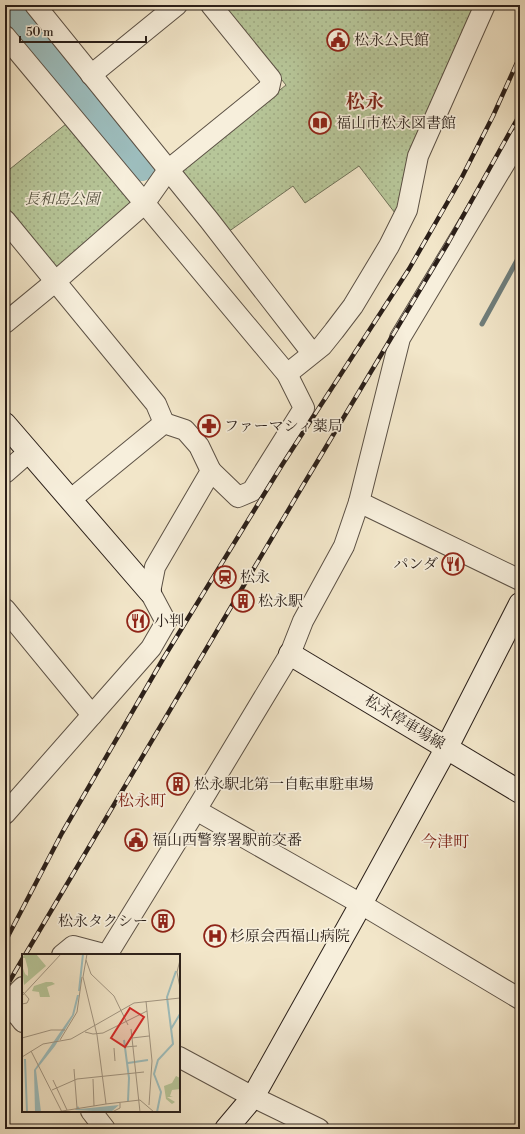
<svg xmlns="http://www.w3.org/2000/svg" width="525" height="1134" font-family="'Libre Bodoni','Noto Serif JP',serif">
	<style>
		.grass { fill: url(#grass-dots); stroke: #707259 }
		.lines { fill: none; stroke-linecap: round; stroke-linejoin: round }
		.stream { stroke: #6f7e7c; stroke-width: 5 }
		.river { stroke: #9dbebe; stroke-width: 30 }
		.street-casing { stroke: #5c5145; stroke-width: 22 }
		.secondary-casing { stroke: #2a1f19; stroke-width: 24 }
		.street { stroke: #f7efdc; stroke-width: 20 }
		.secondary { stroke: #f7efdc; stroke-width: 22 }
		.rail-casing { stroke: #2a1f19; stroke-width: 4.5 }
		.rail { stroke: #f7efdc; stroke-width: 3; stroke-dasharray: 9; stroke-linecap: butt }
		.labels { text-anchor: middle; stroke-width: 3.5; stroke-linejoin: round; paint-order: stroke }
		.poi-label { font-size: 15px; fill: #2a1f19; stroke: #f7efdc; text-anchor: start }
		.park-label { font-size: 15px; font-style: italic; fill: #54513f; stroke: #f7efdc }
		.street-label { font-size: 15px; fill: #2a1f19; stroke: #f7efdc }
		.neighbourhood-label { font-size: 16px; fill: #7a1f14; stroke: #f7efdc }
		.district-label { font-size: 19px; font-weight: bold; fill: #7a1f14; stroke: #f7efdc }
		.inset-river { fill: none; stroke: #9dbebe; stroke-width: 2 }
		.inset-road { fill: none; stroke: #a29683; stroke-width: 1 }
		.view { fill: #d62828; fill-opacity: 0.15; stroke: #d62828; stroke-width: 2 }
		.inset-edge { fill: none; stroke: #2a1f19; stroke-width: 2 }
	</style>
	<defs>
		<pattern id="grass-dots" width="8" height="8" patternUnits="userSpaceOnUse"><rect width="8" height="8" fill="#b7c699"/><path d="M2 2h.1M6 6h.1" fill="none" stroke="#9eaa83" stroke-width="1.8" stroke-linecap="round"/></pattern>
	</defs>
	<rect width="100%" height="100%" fill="#f2e6c9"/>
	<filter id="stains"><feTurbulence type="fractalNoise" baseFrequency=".005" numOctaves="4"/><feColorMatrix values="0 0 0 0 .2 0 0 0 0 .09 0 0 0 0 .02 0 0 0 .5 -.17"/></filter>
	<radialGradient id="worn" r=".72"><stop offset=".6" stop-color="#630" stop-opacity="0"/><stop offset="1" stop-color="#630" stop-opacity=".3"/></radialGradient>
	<!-- grass -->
	<g class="grass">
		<path d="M221 5H475L398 217 359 166 305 203 293 186 228 232 210 209 182 170 192 161 286 85Z"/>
		<path d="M66 124 135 205 57 273 5 211V173Z"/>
	</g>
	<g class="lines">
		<!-- stream -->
		<path class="stream" d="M482 324 520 255"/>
		<!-- river -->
		<path class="river" d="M10 5 141 166"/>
		<!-- street casing -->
		<g class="street-casing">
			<g id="street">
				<path d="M35 5 209 220 312 353"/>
				<path d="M5 36 287 374 304 408 252 491 238 497 211 471"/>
				<path d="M91 75 177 5"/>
				<path d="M5 220 156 404 164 423"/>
				<path d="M5 323 56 281 144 204 168 170 269 88 271 79 211 5"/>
				<path d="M287 374 322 346 334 331 353 306 389 246 407 210 418 156 485 5"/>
				<path d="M5 473 29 452"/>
				<path d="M359 502 520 580"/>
				<path d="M5 609 92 715"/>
				<path d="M196 810 361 904 520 999"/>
				<path d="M5 814 151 648 166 622 150 592 155 567 211 471 199 446 185 430 164 423 70 500"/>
				<path d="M62 955 73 946 107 955 196 810 290 654 303 621 344 546 359 502 400 338 520 138"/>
				<path d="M10 1005 23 1022"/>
				<path d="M5 1014 19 991 23 987"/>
				<path d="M179 1057 253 1097 319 1129"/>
				<path d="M91 1111 105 1129"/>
			</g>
		</g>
		<!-- secondary casing -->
		<g class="secondary-casing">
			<g id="secondary">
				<path d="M5 424 150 592"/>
				<path d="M290 654 520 792"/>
				<path d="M226 1129 253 1097 361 904 447 747 520 604"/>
			</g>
		</g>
		<!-- street -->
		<use href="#street" class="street"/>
		<!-- secondary -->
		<use href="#secondary" class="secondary"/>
		<!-- rail casing -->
		<g class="rail-casing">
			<g id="rail">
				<path d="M5 942 62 833 163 659 282 465 409 269 462 177 493 116 520 56"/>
				<path d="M25 955 305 482 448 243 520 114"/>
				<path d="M5 989 23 958"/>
			</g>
		</g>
		<!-- rail -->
		<use href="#rail" class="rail"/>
	</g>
	<!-- icons -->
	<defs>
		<g id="civic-ring" transform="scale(1.15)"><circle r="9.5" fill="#f7efdc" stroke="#8f2418" stroke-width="1.5"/><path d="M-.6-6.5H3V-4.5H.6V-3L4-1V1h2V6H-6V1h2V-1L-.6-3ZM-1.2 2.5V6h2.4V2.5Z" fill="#8f2418"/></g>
		<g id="library-ring" transform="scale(1.15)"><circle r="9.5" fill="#f7efdc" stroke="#8f2418" stroke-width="1.5"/><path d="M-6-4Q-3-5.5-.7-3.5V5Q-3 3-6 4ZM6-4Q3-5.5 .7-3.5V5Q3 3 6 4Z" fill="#8f2418"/></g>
		<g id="pharmacy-ring" transform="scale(1.15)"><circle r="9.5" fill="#f7efdc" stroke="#8f2418" stroke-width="1.5"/><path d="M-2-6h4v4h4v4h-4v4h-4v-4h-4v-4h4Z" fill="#8f2418"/></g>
		<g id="restaurant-ring" transform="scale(1.15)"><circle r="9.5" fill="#f7efdc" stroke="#8f2418" stroke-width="1.5"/><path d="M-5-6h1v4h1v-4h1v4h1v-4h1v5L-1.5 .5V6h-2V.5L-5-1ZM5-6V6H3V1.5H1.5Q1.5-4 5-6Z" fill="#8f2418"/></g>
		<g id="station-ring" transform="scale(1.15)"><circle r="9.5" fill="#f7efdc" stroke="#8f2418" stroke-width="1.5"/><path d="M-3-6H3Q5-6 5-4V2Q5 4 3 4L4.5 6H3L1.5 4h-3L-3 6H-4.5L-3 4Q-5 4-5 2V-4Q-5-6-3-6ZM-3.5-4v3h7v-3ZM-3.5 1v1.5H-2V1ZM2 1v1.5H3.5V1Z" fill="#8f2418"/></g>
		<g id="building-ring" transform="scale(1.15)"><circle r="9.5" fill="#f7efdc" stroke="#8f2418" stroke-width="1.5"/><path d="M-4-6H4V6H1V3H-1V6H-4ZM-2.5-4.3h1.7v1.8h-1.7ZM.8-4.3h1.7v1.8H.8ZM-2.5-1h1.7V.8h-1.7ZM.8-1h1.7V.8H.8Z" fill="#8f2418"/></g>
		<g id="hospital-ring" transform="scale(1.15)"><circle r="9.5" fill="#f7efdc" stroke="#8f2418" stroke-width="1.5"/><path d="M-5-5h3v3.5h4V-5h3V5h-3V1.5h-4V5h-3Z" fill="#8f2418"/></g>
	</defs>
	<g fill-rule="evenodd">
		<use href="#civic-ring" x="338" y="40"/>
		<use href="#library-ring" x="320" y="123"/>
		<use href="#pharmacy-ring" x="209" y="426"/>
		<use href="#restaurant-ring" x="453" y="564"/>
		<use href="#station-ring" x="225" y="577"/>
		<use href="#building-ring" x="243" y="601"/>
		<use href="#restaurant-ring" x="138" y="621"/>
		<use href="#building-ring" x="178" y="784"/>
		<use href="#civic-ring" x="136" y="840"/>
		<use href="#building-ring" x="163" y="921"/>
		<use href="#hospital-ring" x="215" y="936"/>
	</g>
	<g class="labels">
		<!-- poi labels -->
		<g class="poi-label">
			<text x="354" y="45">松永公民館</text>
			<text x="336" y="128">福山市松永図書館</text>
			<text x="224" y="431">ファーマシィ薬局</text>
			<text x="438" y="569" text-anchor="end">パンダ</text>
			<text x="240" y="582">松永</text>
			<text x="258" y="606">松永駅</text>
			<text x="154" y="626">小判</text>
			<text x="194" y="789">松永駅北第一自転車駐車場</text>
			<text x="152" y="845">福山西警察署駅前交番</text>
			<text x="148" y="926" text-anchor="end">松永タクシー</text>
			<text x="230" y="941">杉原会西福山病院</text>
		</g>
		<!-- park labels -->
		<g class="park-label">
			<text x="62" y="204">長和島公園</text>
		</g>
		<!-- street labels -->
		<g class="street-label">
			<text transform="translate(405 722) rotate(31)" y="5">松永停車場線</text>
		</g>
		<!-- neighbourhood labels -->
		<g class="neighbourhood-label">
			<text x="142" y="806">松永町</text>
			<text x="445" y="847">今津町</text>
		</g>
		<!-- district labels -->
		<g class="district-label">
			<text x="365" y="108">松永</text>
		</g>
	</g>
	<!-- overview -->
	<g transform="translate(22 954)">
		<rect width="158" height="158" fill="#f2e6c9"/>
		<path d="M3 0H14L24 12 2 31 0 12 5 25 3 20 6 22V15L3 4H0ZM24 28H30L33 30 25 33 28 43H18L17 38 10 37 12 32ZM154 122 158 124V135L150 136 148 142 151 143H145L153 148 150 150 144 145 142 132 150 129Z" fill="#b7c699"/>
		<path d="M55 41H57L52 61 33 92 14 116 19 158H13L12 116 50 61ZM97 151 89 158 53 156 56 152 58 155Z" fill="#9dbebe"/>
		<path class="inset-river" d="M57 37 61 0M149 75 158 60M102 86 107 124 106 147M3 105 5 158M106 109 126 106M135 158 139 138 132 120 136 106 151 90 145 43 154 17"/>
		<path class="inset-road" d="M65 0 61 23 75 81 84 150M64 6 69 20 92 42 106 71M158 6 155 18 158 34M0 42 39 0M124 47 130 107 127 151M0 50 5 49 7 45 1 38M109 75 118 158M63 78 71 80 81 79 125 57M0 84 29 76H43M110 84 127 82M38 86 55 58 60 23M103 93 115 92M92 94 93 107M9 97 40 158M0 103 21 90 49 85 112 49 158 44M52 115 55 154M71 125 72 152M31 126 45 156M30 136 55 125 122 118M84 150 118 146 132 158M34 158 84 150M90 158 98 154V149"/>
		<path class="view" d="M108 54 122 63 103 93 89 84Z"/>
		<rect width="158" height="158" class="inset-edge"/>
	</g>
	<!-- margin -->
	<rect width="525" height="1134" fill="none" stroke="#f2e6c9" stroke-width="20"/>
	<rect x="6" y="6" width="513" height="1122" fill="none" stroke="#2a1f19" stroke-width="2"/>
	<rect x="10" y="10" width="505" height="1114" fill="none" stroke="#2a1f19"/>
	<!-- scale -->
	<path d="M20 36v6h126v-6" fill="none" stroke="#2a1f19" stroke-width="2"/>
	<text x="26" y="36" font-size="12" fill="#2a1f19" stroke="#f7efdc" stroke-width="3" paint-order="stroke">50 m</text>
	<rect width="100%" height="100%" filter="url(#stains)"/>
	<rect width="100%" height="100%" fill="url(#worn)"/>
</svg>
